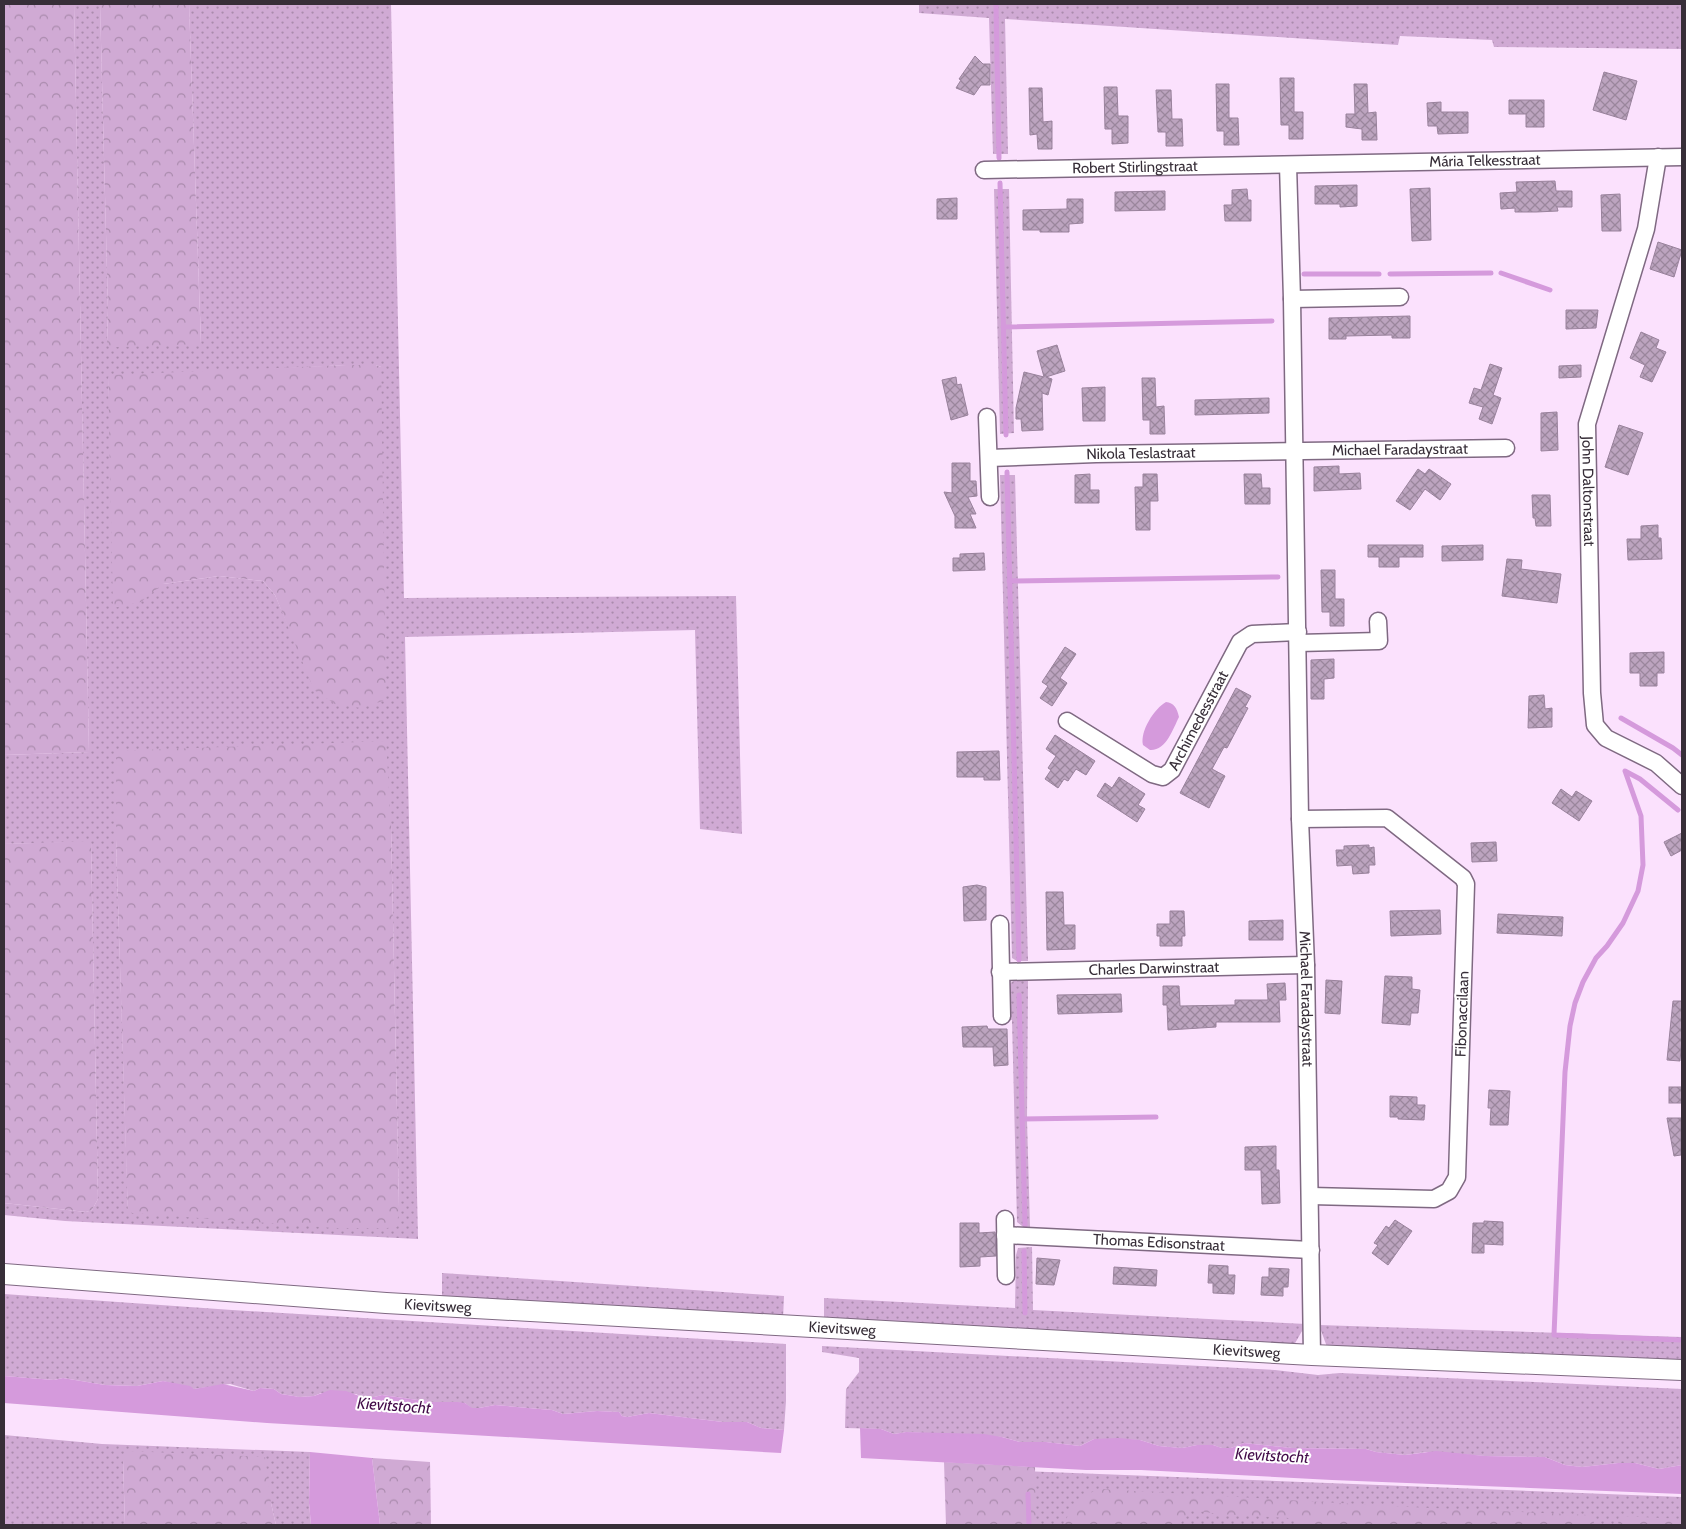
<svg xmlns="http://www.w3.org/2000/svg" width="1686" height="1529" font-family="Cabin,sans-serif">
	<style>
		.grass { fill: url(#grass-dots); fill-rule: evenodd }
		.forest { fill: url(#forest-crowns) }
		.water { fill: #d59adc }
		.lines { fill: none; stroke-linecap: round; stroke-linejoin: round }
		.stream { stroke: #d59adc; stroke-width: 5 }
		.building { fill: url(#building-cross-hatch); stroke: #99829c }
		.minor-casing { stroke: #7f6982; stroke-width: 19 }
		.tertiary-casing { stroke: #7f6982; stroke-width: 22 }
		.minor { stroke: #fff; stroke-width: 16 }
		.tertiary { stroke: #fff; stroke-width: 20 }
		.labels { text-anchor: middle; stroke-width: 4; stroke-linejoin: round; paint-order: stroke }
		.street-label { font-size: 15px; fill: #372e38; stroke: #fff }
		.water-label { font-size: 16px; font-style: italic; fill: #420b48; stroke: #fff }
	</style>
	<defs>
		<pattern id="grass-dots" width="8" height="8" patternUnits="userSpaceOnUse" patternTransform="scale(1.25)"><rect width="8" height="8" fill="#d0aad4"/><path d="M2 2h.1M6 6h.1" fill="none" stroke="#aa8bad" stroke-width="1.8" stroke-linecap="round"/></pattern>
		<pattern id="forest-crowns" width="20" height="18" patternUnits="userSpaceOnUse" patternTransform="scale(1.25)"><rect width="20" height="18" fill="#d0aad4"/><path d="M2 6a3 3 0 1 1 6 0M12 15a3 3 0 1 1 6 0" fill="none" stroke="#aa8bad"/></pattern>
		<pattern id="building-cross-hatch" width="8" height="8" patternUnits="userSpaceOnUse" patternTransform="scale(1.25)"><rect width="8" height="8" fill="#bca4bf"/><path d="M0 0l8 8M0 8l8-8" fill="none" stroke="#9a869c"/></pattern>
	</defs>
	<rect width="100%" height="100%" fill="#fbe1fd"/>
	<!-- grass -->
	<g class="grass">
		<path d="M74 4H100L108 310 107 343H201L189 4H391L404 598 736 596 742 834 700 829 695 630 405 637 418 1239 65 1221 4 1215V1203L86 1212 92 1210 98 1199 91 842 4 844V755L89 752ZM346 365H376L381 367V387L294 639 275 595 263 581 219 576 163 584 109 398 108 378ZM391 825 399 1207 128 1210 116 840Z"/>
		<path d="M919 4H1682V49L1494 47 1492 40 1400 36 1398 45 1005 19 1008 154H993L989 18 919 13Z"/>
		<path d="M994 189H1009L1014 433 1000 434Z"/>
		<path d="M1000 475H1015L1028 961H1017L1012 958Z"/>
		<path d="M1028 978 1027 1120 1030 1227 1022 1226 1017 1222 1012 1020 1008 1019V985L1016 979Z"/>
		<path d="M1032 1247 1033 1310 1306 1324 1294 1345 824 1322V1298L1015 1308 1016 1255 1018 1248Z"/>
		<path d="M442 1273 784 1296 783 1319 442 1299Z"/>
		<path d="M4 1294 232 1310 786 1344V1401L784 1430 761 1428 747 1422H723L649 1413 627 1417 622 1416 619 1412 597 1411 563 1414 552 1410 495 1405 479 1408H471L465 1403 432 1402 382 1395 374 1397H362L356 1394 321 1393 314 1396 300 1397 281 1394 274 1389 260 1388 254 1391 230 1384 194 1389 163 1381 137 1386 105 1385 63 1378 54 1380 4 1376Z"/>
		<path d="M1319 1325 1682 1337V1362L1327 1347Z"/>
		<path d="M822 1346 1275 1370 1318 1375 1340 1373 1682 1389V1465L1659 1469 1635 1463H1618L1582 1467 1565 1465 1545 1457 1485 1456 1426 1452 1405 1455 1376 1452 1366 1449 1292 1448 1244 1443 1231 1448H1222L1213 1445H1197L1182 1448 1159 1446 1140 1440 1094 1439 1080 1446 1046 1442H1020L1002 1437 906 1432 894 1434 881 1429 845 1428 846 1389 859 1372V1358L822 1352Z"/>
		<path d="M4 1435 102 1444 310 1452 309 1503 311 1525H276L271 1503 123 1460 125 1525H4Z"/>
		<path d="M971 1469 1682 1497V1525H972Z"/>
	</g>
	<!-- forest -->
	<g class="forest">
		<path d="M4 4H74L89 752 4 755Z"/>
		<path d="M100 4H189L201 344 116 347H109L107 343 108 310Z"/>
		<path d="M346 365H376L381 367 386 700 361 708 335 704 314 690 275 595 263 581 219 576 163 584 141 602 113 608 108 378 110 375Z"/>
		<path d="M386 741 391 825 399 1207 397 1227 387 1228H334L132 1213 128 1210 127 1188 116 840V751Z"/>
		<path d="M91 841 98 1199 92 1210 86 1212 4 1203V844Z"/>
		<path d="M127 1451 265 1457 271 1503 276 1525H125L123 1460Z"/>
		<path d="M372 1458 430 1462 431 1525H380Z"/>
		<path d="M944 1462 1035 1467 1036 1525H946Z"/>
		<path d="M1100 1489 1408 1507 1589 1515 1595 1525H1303L1289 1518 1218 1514 1192 1510 1179 1525H1065C1070 1503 1080 1496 1100 1489Z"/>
		<path d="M1619 1516 1682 1519V1525H1618Z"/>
	</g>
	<!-- water -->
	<g class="water">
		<path d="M1166 702C1174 703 1177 708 1179 717 1173 729 1166 751 1150 750L1143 745C1140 731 1154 709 1166 702Z"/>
		<path d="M4 1376 54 1380 63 1378 105 1385 137 1386 163 1381 190 1386 194 1389 223 1384 254 1391 260 1388 274 1389 281 1394 300 1397 314 1396 330 1390 346 1391 362 1397H374L382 1395 432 1402H458L465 1403 472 1408H479L495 1405 552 1410 563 1414 597 1411 619 1412 622 1416 627 1417 649 1413 723 1422H747L761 1428 784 1430 781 1453 267 1423 4 1403Z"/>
		<path d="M860 1428 881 1429 894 1434 906 1432 984 1434 1002 1437 1020 1442H1046L1080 1446 1094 1439 1119 1438 1140 1440 1159 1446 1182 1448 1197 1445H1213L1222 1448H1231L1244 1443 1292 1448 1366 1449 1376 1452 1405 1455 1436 1451 1485 1456 1545 1457 1565 1465 1582 1467 1618 1463H1635L1659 1469 1682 1465V1494L1332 1480 1141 1470H1086L861 1458Z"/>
		<path d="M310 1452 372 1458 380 1525H311L309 1503Z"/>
	</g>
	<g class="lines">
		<!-- stream -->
		<g class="stream">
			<path d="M996 4 999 158"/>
			<path d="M1000 183 1006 435"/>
			<path d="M1501 273 1550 290"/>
			<path d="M1304 274H1379"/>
			<path d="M1390 274 1491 273"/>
			<path d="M1003 327 1272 321"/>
			<path d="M1007 472 1019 960"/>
			<path d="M1009 581 1278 577"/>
			<path d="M1621 718 1673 748 1682 755"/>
			<path d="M1678 810 1640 779 1625 771 1641 816 1643 865 1638 891 1623 923 1607 946 1596 958 1583 982 1575 1003 1570 1026 1565 1072 1554 1335 1682 1340"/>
			<path d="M1019 995 1025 1226"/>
			<path d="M1022 1119 1156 1117"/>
			<path d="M1024 1251 1025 1313"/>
			<path d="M1028 1494 1029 1525"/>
		</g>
	</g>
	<!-- building -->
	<g class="building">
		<path d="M975 56 983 64H990V85H981L974 95 956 88 961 80 959 79Z"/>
		<path d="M1604 72 1637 81 1626 120 1593 110Z"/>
		<path d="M1280 78H1294V112H1303V139H1289V125H1281Z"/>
		<path d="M1216 84H1229V118H1238L1239 145H1224V131H1217Z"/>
		<path d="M1354 84H1367L1368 113 1376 112 1377 140H1362V129L1346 127V114H1355Z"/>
		<path d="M1104 87H1117L1118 116H1128V143L1112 144V129H1105Z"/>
		<path d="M1029 88H1042L1043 122 1052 121V149H1038L1037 134 1030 135Z"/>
		<path d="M1156 90H1171L1172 119H1182L1183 146H1166V132H1158Z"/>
		<path d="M1509 100H1544V127H1526V114H1509Z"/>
		<path d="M1441 102V112H1468V133L1438 134 1437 126H1428L1427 103Z"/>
		<path d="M1555 181 1556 191H1572V207H1557L1558 211 1536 212H1515V208L1501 209 1500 193 1517 192 1516 182Z"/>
		<path d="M1357 185V206L1340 207V204H1315V186Z"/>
		<path d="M1430 188 1431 240 1412 241 1410 189Z"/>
		<path d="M1247 189 1248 200H1251V221H1225L1224 205H1232V190Z"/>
		<path d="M1165 191V210L1115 211V192Z"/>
		<path d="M1620 194 1621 231H1602L1601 195Z"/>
		<path d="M957 198V219H937V199Z"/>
		<path d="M1067 199H1083V223L1069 224V232H1040V230H1023V210L1067 209Z"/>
		<path d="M1658 242 1682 250 1674 277 1650 269Z"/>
		<path d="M1566 310H1598L1596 328 1566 329Z"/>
		<path d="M1410 316V338H1392V335L1346 336V339H1329V318Z"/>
		<path d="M1641 332 1659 340 1656 348 1666 352 1652 382 1640 377 1645 365 1630 358Z"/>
		<path d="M1057 345 1065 371 1046 377 1052 379 1048 395 1042 393 1043 430 1022 431 1021 419H1016V408L1024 372 1044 377 1037 351Z"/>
		<path d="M1490 364 1502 368 1493 395 1501 398 1492 424 1479 419 1483 407 1469 403 1474 388 1481 390Z"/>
		<path d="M1581 365V377L1559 378V366Z"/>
		<path d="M956 377 957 385 961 384 968 415 951 420 942 380Z"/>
		<path d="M1142 378H1155L1156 407 1164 406 1165 434H1150V420H1143Z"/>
		<path d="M1105 387V421H1083L1082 388Z"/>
		<path d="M1269 398V413L1195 415V400Z"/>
		<path d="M1557 412 1558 450 1541 451V413Z"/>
		<path d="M1619 425 1643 433 1628 475 1605 467Z"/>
		<path d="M952 463H970V481H976L977 496 968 497 976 514H970L976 528H955V516L944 492 952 493Z"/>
		<path d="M1339 466V474L1360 473 1361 489 1314 491V467Z"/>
		<path d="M1418 469 1425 474 1429 469 1451 484 1440 500 1425 489 1410 510 1396 501Z"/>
		<path d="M1090 474V490H1099V503H1075V475Z"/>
		<path d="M1143 474H1157L1158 501H1150V530H1136L1135 487H1143Z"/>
		<path d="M1244 474H1261L1262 488H1270V504H1245Z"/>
		<path d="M1532 495H1550L1551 526H1536L1535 518H1533Z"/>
		<path d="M1658 525V538H1661L1662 559 1628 560 1627 539H1641V526Z"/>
		<path d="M1368 545H1423V557H1399V567H1379V557H1368Z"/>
		<path d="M1483 545V560L1442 561V546Z"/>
		<path d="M984 553 985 570 953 571V558H960V554Z"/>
		<path d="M1507 559 1522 560 1521 569 1561 574 1557 603 1502 596Z"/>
		<path d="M1321 570H1335V599H1344V626H1330V612H1322Z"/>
		<path d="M1065 647 1076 654 1060 678 1067 683 1052 706 1040 698 1048 686 1042 682Z"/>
		<path d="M1664 652V673H1657V686H1640V673H1630V653Z"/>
		<path d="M1334 659V678L1324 679V699H1311V660Z"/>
		<path d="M1236 688 1251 696 1245 707 1248 708 1227 748 1224 747 1212 769 1225 776 1209 808 1180 793Z"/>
		<path d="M1544 695 1545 709 1552 708V727L1528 728 1529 696Z"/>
		<path d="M1055 735 1095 761 1086 775 1076 769 1068 781 1064 779 1058 788 1045 779 1051 770 1048 768 1056 756 1046 749Z"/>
		<path d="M999 751 1000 780H984V777H957V752Z"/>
		<path d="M1119 777 1145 794 1138 805 1145 809 1137 822 1097 796 1105 783 1112 788Z"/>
		<path d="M1561 789 1572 797 1576 791 1592 801 1579 821 1552 803Z"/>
		<path d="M1682 833V850L1671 856 1664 842Z"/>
		<path d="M1496 842 1497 861 1472 862 1471 843Z"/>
		<path d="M1369 845V848L1374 847 1375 865H1369V873L1353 874 1352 865 1337 866 1336 850H1344V846Z"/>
		<path d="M977 885 986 887V920L964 921 963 887Z"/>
		<path d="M1046 892H1063L1064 925H1075V949L1047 950Z"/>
		<path d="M1440 910 1441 934 1391 936 1390 911Z"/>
		<path d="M1170 911H1184L1185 936H1182V946H1160V936H1157V924H1170Z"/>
		<path d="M1498 914 1563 917 1562 936 1497 933Z"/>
		<path d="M1283 920V940H1249V921Z"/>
		<path d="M1385 976 1412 977V989L1420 990 1418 1013H1411L1410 1025 1382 1023Z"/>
		<path d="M1326 980 1342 981 1340 1014 1325 1013Z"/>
		<path d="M1285 983 1286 1000H1279L1280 1022H1216V1027L1168 1030 1167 1005H1163V986H1179L1180 1006 1235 1005V1000H1268L1267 984Z"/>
		<path d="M1121 994 1122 1012 1058 1014 1057 995Z"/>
		<path d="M1673 1001H1682V1038L1680 1061 1667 1060Z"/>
		<path d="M987 1026 988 1029H1007L1008 1065 994 1066 993 1047H963L962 1027Z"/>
		<rect x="1669" y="1087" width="13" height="16"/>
		<path d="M1489 1090 1510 1091 1508 1125H1490L1491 1108H1488Z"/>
		<path d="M1390 1096 1417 1097V1105H1425L1424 1120 1398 1119V1117H1390Z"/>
		<path d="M1667 1118H1681V1155L1674 1156Z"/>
		<path d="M1276 1146V1170H1279L1280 1203 1262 1204 1261 1170H1245V1147Z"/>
		<path d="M1395 1220 1412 1231 1388 1265 1372 1253 1378 1245 1374 1243 1386 1226 1389 1228Z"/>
		<path d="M1484 1221 1503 1222V1245L1484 1244V1253H1472L1473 1223H1484Z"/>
		<path d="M960 1223H979V1233L995 1232 996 1256 980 1257V1266L960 1267Z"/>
		<path d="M1037 1258 1060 1260 1054 1285 1036 1284Z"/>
		<path d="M1209 1265 1228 1266V1275H1235L1234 1294 1213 1293V1283H1208Z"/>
		<path d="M1114 1267 1157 1270 1156 1286 1113 1284Z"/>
		<path d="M1269 1268 1289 1269 1288 1287H1283V1296L1261 1295 1262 1277H1269Z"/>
	</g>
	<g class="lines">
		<!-- minor casing -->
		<g class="minor-casing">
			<g id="minor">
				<path id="s1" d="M1658 157 1646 229 1587 424 1592 693 1595 725 1606 738 1656 763 1682 786"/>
				<path id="s2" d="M1288 165 1292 299 1300 819 1306 965 1312 1355"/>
				<path id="s3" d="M984 170 1682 157"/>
				<path d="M1292 299 1400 297"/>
				<path d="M987 417 990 497"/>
				<path id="s4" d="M989 458 1096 454 1506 448"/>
				<path d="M1298 643 1379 641 1378 621"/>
				<path id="s5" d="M1067 721 1152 774 1163 777 1172 770 1240 642 1252 634 1298 632"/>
				<path d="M1300 819 1387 818 1463 878 1466 884 1457 1177 1449 1191 1434 1199 1311 1196"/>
				<path d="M1000 924 1002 1016"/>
				<path id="s6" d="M1000 972 1306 965"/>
				<path d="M1005 1219 1006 1276"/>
				<path id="s7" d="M1005 1235 1311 1250"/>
			</g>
		</g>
		<!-- tertiary casing -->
		<g class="tertiary-casing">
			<g id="tertiary">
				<path id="s8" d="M4 1274 386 1303 1312 1355 1682 1370"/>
			</g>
		</g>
		<!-- minor -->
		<use href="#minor" class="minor"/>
		<!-- tertiary -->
		<use href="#tertiary" class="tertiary"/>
	</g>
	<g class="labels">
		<!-- street labels -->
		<g class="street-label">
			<text dy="5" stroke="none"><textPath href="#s3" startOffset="501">Mária Telkesstraat</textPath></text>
			<text dy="5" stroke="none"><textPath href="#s3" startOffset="151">Robert Stirlingstraat</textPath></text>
			<text dy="5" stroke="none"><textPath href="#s4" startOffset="411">Michael Faradaystraat</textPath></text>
			<text dy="5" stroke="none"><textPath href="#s4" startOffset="152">Nikola Teslastraat</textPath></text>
			<text dy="5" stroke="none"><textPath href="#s1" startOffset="344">John Daltonstraat</textPath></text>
			<text dy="5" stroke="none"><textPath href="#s5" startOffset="179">Archimedesstraat</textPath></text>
			<text dy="5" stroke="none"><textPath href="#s6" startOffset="154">Charles Darwinstraat</textPath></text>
			<text dy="5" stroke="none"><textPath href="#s2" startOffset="834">Michael Faradaystraat</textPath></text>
			<text transform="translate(1462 1014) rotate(-88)" y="5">Fibonaccilaan</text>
			<text dy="5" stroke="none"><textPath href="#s7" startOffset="154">Thomas Edisonstraat</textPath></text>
			<text dy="5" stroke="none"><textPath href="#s8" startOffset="435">Kievitsweg</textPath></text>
			<text dy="5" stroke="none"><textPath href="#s8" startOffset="840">Kievitsweg</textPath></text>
			<text dy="5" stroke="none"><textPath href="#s8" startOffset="1245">Kievitsweg</textPath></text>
		</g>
		<!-- water labels -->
		<g class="water-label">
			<text transform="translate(394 1405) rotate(4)" y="6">Kievitstocht</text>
			<text transform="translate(1272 1455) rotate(3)" y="6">Kievitstocht</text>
		</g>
	</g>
	<!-- border -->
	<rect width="1686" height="1529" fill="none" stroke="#372e38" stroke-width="10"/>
</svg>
